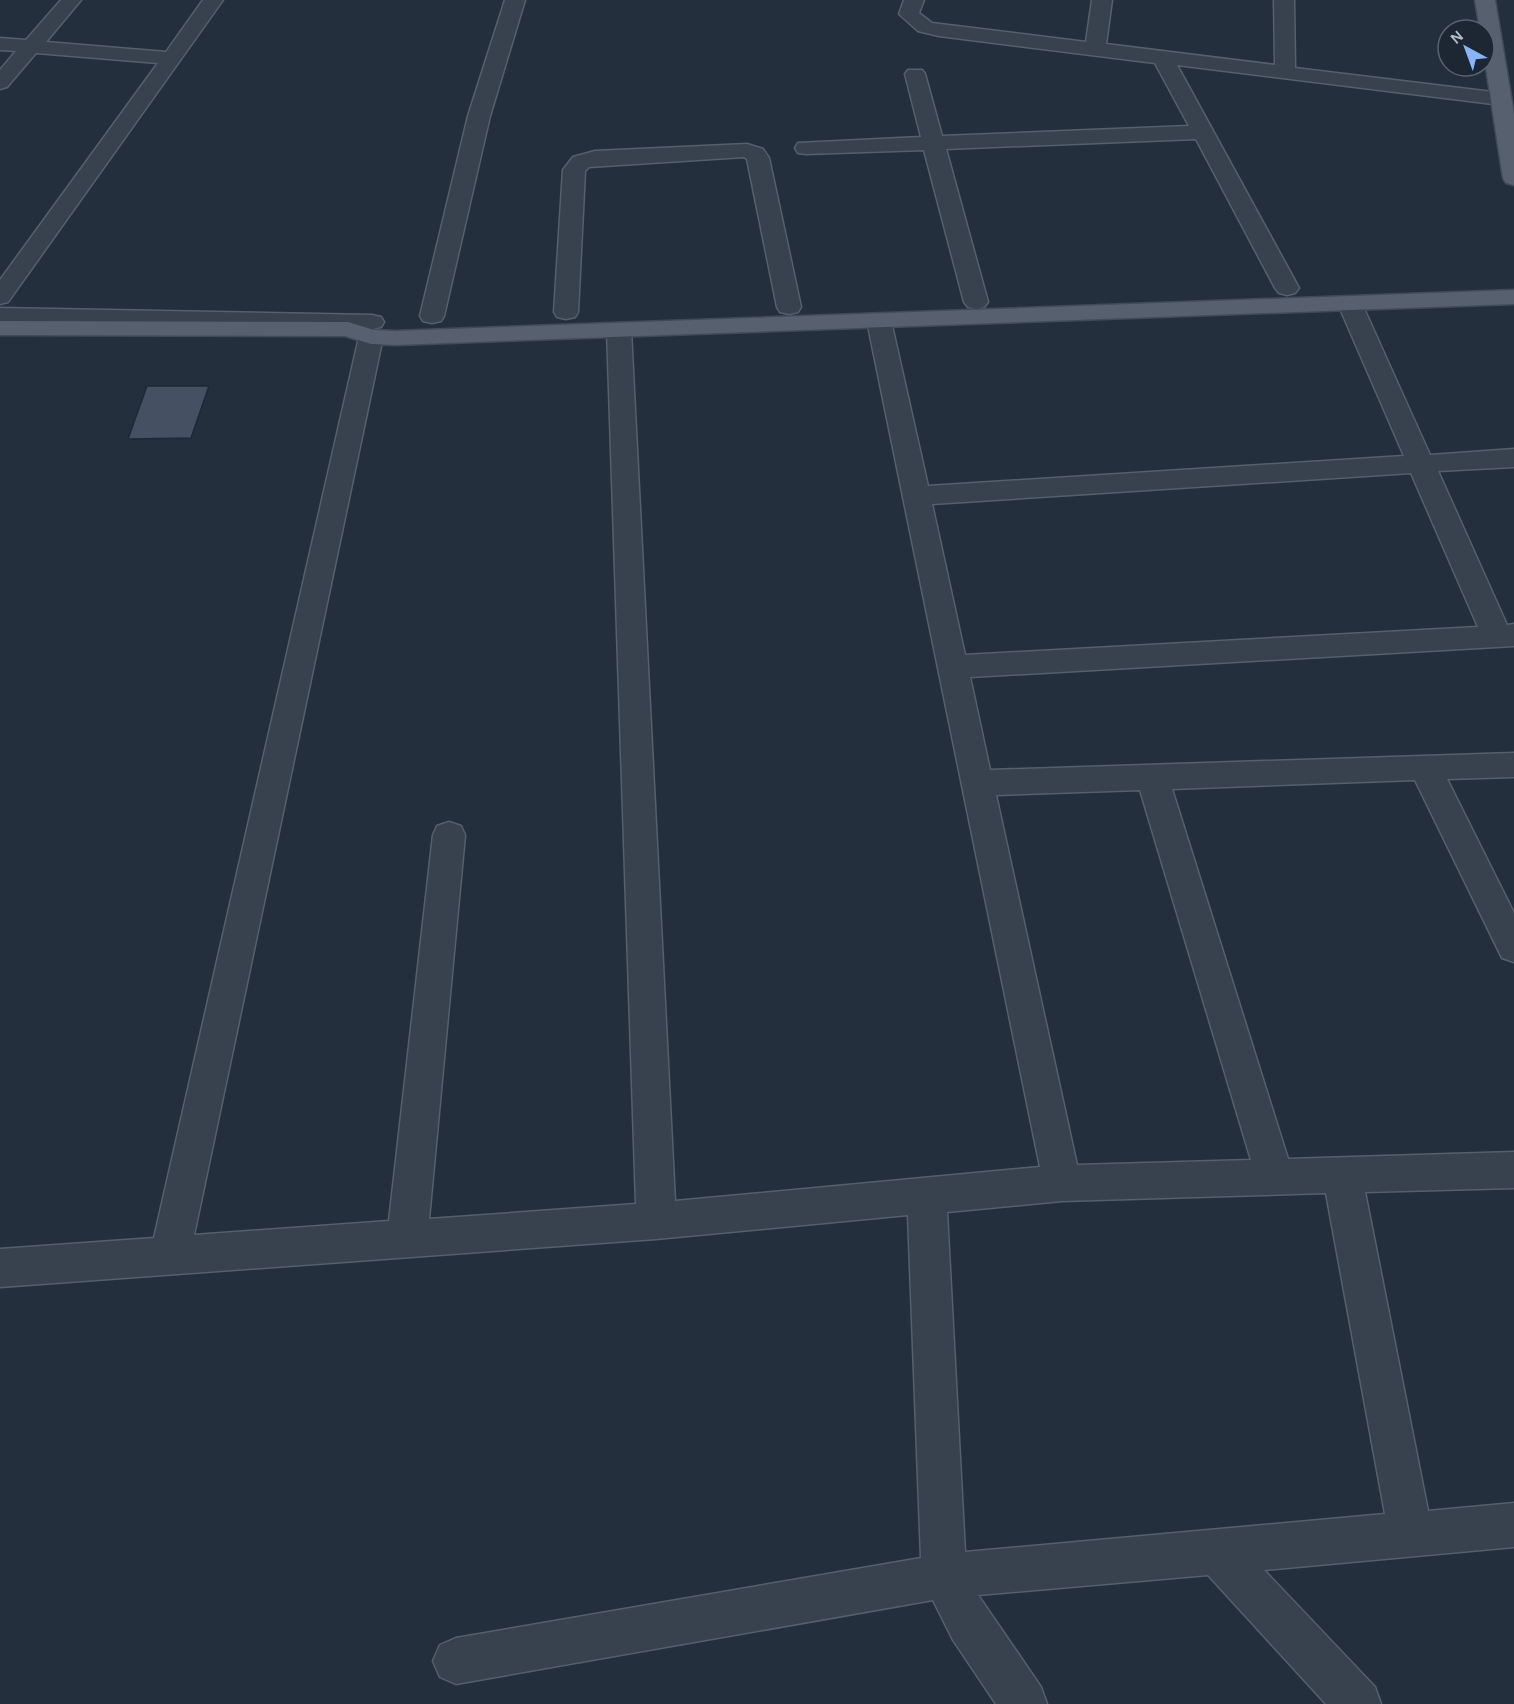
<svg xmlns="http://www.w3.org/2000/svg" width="1514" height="1704" font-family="'Alegreya Sans',sans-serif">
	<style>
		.building { fill: #455162; stroke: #1f2835; stroke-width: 1.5 }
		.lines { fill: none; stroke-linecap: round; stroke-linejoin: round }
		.minor-casing { stroke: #565f6c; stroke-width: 3 }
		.major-casing { stroke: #414a57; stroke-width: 3 }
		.minor { fill: #38414e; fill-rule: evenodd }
		.major { fill: #56606e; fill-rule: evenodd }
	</style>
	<rect width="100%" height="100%" fill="#242f3e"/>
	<!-- building -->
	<path class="building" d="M147 386H209L191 438 128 439Z"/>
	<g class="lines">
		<!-- minor casing -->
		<g class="minor-casing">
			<g id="minor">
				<path d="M61 0H81L46 42 166 52 203 0H223L8 302 0 304V280L158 63 36 53 7 87 0 89V70L16 51 0 50V38L26 40Z"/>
				<path d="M505 0H525L490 116 444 316 441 321 432 323 423 321 420 316 468 116Z"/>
				<path d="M904 0H924L919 13 932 23 1086 42 1092 0H1112L1106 44 1275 65 1274 0H1294L1295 68 1501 93 1508 95 1511 99 1508 103 1501 105 1177 65 1299 288 1295 293 1287 295 1279 293 1275 288 1196 139 946 149 988 302 984 307 976 309 968 307 964 302 924 150 806 154 798 153 795 148 798 143 921 137 905 74 908 70H922L925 74 942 136 1189 126 1155 63 939 36 918 31 899 14Z"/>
				<path d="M747 144 763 149 769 158 801 307 798 312 789 314 780 312 777 307 747 159 744 157 589 167 585 171 578 312 575 317 566 319 557 317 554 312 563 170 573 157 595 151Z"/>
				<path d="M1350 297 1359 299 1362 304 1430 455 1514 449V467L1438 471 1507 625 1514 624V646L970 677 990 770 1514 753V777L1447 779 1514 913V962L1502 958 1415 780 1172 789 1288 1159 1514 1152V1188L1365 1192 1428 1511 1514 1503V1547L1264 1570 1375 1687 1381 1704H1326L1208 1575 978 1595 1041 1687 1047 1704H996L953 1640 933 1600 456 1684 440 1677 433 1661 440 1645 456 1638 921 1558 908 1215 656 1239 0 1287V1249L154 1238 359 337 362 332 371 330 380 332 383 337 194 1235 389 1221 433 835 437 826 449 822 461 826 465 835 429 1219 636 1204 607 330 610 325 619 323 628 325 631 330 675 1201 1040 1167 867 321 870 316 879 314 888 316 891 321 928 486 1404 456 1338 304 1341 299ZM1411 473 1478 627 965 655 932 504ZM1140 790 1251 1160 1077 1165 996 795ZM1326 1193 1385 1514 965 1552 947 1212 1062 1201Z"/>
				<path d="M0 308 372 315 381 317 384 322 381 327 372 329 0 322Z"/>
			</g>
		</g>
		<!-- major casing -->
		<g class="major-casing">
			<g id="major">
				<path d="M1475 0H1495L1514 114V185L1506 183 1503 178 1484 55V30H1480Z"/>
				<path d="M1514 290V304L395 345 371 344 345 336 0 335V321L348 322 374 330 395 331Z"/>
			</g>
		</g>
		<!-- minor -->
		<use href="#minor" class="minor"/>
		<!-- major -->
		<use href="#major" class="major"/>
	</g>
	<!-- north arrow -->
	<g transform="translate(1466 48) rotate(319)"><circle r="28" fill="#1d2633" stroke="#59626f" stroke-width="1.5"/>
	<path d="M0-4.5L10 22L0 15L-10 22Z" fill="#8ab4f8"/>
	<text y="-9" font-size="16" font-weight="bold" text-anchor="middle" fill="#b4bcc9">N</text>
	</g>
</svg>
